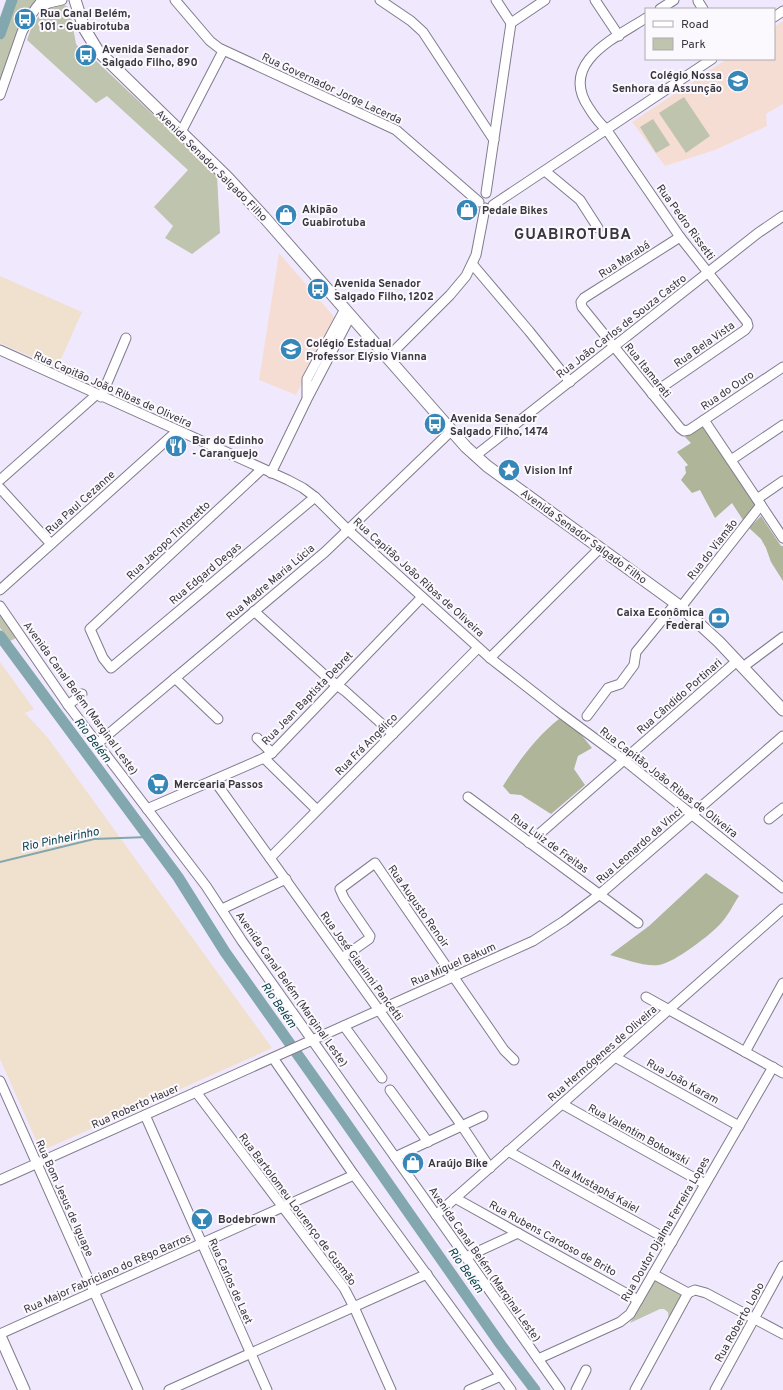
<svg xmlns="http://www.w3.org/2000/svg" width="783" height="1390" font-family="Overpass,sans-serif">
	<style>
		.industrial { fill: #f0e0ce }
		.education { fill: #f6ddd4 }
		.green { fill: #bec4ad }
		.forest { fill: #aeb598 }
		.lines { fill: none; stroke-linecap: round; stroke-linejoin: round }
		.stream { stroke: #83a7af; stroke-width: 2 }
		.river { stroke: #83a7af; stroke-width: 11 }
		.minor-casing { stroke: #827b8d; stroke-width: 11 }
		.major-casing { stroke: #827b8d; stroke-width: 13 }
		.minor { stroke: #fff; stroke-width: 9 }
		.major { stroke: #fff; stroke-width: 11 }
		.labels { text-anchor: middle; stroke-width: 4; stroke-linejoin: round; paint-order: stroke }
		.poi-label { font-size: 11px; font-weight: bold; fill: #39363e; stroke: #fbf9fd; text-anchor: start }
		.street-label { font-size: 11px; fill: #39363e; stroke: #fbf9fd }
		.water-label { font-size: 12px; font-style: italic; fill: #053f49; stroke: #fbf9fd }
		.district-label { font-size: 15px; font-weight: bold; letter-spacing: 1px; fill: #39363e; stroke: #fbf9fd }
	</style>
	<rect width="100%" height="100%" fill="#f0e9fd"/>
	<!-- industrial -->
	<g class="industrial">
		<path d="M0 276 82 312 57 368 0 343Z"/>
		<path d="M0 662 34 709 25 713 48 738 272 1048 41 1151 0 1059Z"/>
	</g>
	<!-- education -->
	<g class="education">
		<path d="M783 21V104L766 114 767 126 715 150 665 166 632 122 727 59H774V27Z"/>
		<path d="M279 253 335 318 296 395 259 380Z"/>
	</g>
	<!-- green -->
	<g class="green">
		<path d="M16 0H37L23 18 0 82V41Z"/>
		<path d="M64 5 68 7 70 10 76 44 80 49 92 57 217 175 220 233 192 254 165 238 173 226 154 207 188 170 107 96 96 103 27 40 32 26 43 10Z"/>
		<path d="M684 97 710 136 686 153 659 113Z"/>
		<path d="M653 119 670 145 656 153 640 127Z"/>
		<path d="M0 613 16 638 10 641 0 628Z"/>
		<path d="M655 1280 683 1295 669 1321 668 1312 664 1309H660L630 1323Z"/>
	</g>
	<!-- forest -->
	<g class="forest">
		<path d="M703 426 755 504 743 520 732 503 715 518 700 490 692 493 681 480 686 473 685 467 688 465 677 452 691 443 685 437Z"/>
		<path d="M761 516 781 546H783V581L771 562 766 548 761 539 749 528Z"/>
		<path d="M559 719 579 732 592 748 578 756 574 769 585 785 551 814 521 795 510 794 503 786C518 762 536 737 559 719Z"/>
		<path d="M706 873 739 896C733 905 729 914 722 922 712 934 674 963 659 965 645 967 624 959 610 955L649 926Z"/>
	</g>
	<g class="lines">
		<!-- stream -->
		<path class="stream" d="M0 862 94 839 148 837"/>
		<!-- river -->
		<g class="river">
			<path d="M0 34 12 0"/>
			<path d="M0 636 178 877 225 952 339 1113 501 1345 535 1390"/>
		</g>
		<!-- minor casing -->
		<g class="minor-casing">
			<g id="minor">
				<path d="M175 0 210 41 219 48 396 130 479 202"/>
				<path d="M380 0 411 21 423 32 494 140"/>
				<path d="M496 0 511 23"/>
				<path d="M595 0 619 36"/>
				<path d="M698 1 703 9"/>
				<path d="M36 8 49 3 62 0"/>
				<path d="M660 9 674 0"/>
				<path d="M774 17 783 11"/>
				<path d="M646 18C615 38 558 63 589 108 594 116 599 123 606 129L680 237 747 322 748 326 745 330 652 394"/>
				<path d="M0 95 22 32 31 15 42 0"/>
				<path d="M181 132 223 51"/>
				<path d="M545 171 580 200 598 228"/>
				<path d="M486 193 511 23 545 0"/>
				<path d="M493 205 712 59"/>
				<path d="M680 237 584 298 581 302 582 307 680 428 684 431 689 430 783 367"/>
				<path d="M473 265 529 331 570 382"/>
				<path d="M0 350 288 480 303 488 315 497 348 530 490 658 559 712 624 760 783 888"/>
				<path d="M388 357 450 295 466 276 476 255 485 208"/>
				<path d="M307 396V379L345 309"/>
				<path d="M101 397 126 338"/>
				<path d="M704 420 783 538"/>
				<path d="M475 456 758 233 783 216"/>
				<path d="M731 460 783 425"/>
				<path d="M262 469 90 629 103 658 111 668 315 497"/>
				<path d="M271 473 307 399 351 315"/>
				<path d="M0 480 96 395"/>
				<path d="M0 488 51 544"/>
				<path d="M757 499 783 481"/>
				<path d="M0 590 177 431"/>
				<path d="M0 606 68 705 206 886 242 941 560 1390"/>
				<path d="M681 607 761 505"/>
				<path d="M254 611 330 680 345 691 393 734"/>
				<path d="M490 658 600 548"/>
				<path d="M743 667 783 637"/>
				<path d="M175 678 218 719"/>
				<path d="M68 705 82 694"/>
				<path d="M587 716 608 688 620 684 634 665 636 652 676 603"/>
				<path d="M257 738 272 753"/>
				<path d="M98 743 325 552 451 431"/>
				<path d="M264 758 317 810"/>
				<path d="M214 780 462 1126 490 1168"/>
				<path d="M468 797 638 923"/>
				<path d="M147 809 264 758 272 753 422 597"/>
				<path d="M769 819 783 808"/>
				<path d="M529 843 737 661"/>
				<path d="M270 858 478 648"/>
				<path d="M222 909 286 879"/>
				<path d="M342 958 369 939 370 936 344 898 340 889 375 863 504 1050 514 1060"/>
				<path d="M646 997 783 1073"/>
				<path d="M344 1026 382 1078"/>
				<path d="M745 1052 783 983"/>
				<path d="M615 1057 739 1126"/>
				<path d="M273 1058 354 1175 511 1390"/>
				<path d="M0 1081 138 1390"/>
				<path d="M390 1090 428 1142"/>
				<path d="M196 1092 344 1288 354 1307 391 1390"/>
				<path d="M562 1104 705 1184"/>
				<path d="M145 1115 267 1390"/>
				<path d="M508 1151 672 1242"/>
				<path d="M395 1157 483 1116"/>
				<path d="M0 1180 533 941 564 921 600 894 783 736"/>
				<path d="M455 1198 638 1300"/>
				<path d="M436 1215 783 909"/>
				<path d="M466 1257 518 1233"/>
				<path d="M653 1274 688 1293 695 1290 706 1293 783 1334"/>
				<path d="M0 1334 354 1175"/>
				<path d="M538 1359 620 1322 630 1314 773 1067"/>
				<path d="M169 1390 427 1274"/>
				<path d="M469 1390 501 1376"/>
				<path d="M576 1390 586 1370"/>
				<path d="M635 1390 688 1293"/>
				<path d="M715 1390 783 1266"/>
			</g>
		</g>
		<!-- major casing -->
		<g class="major-casing">
			<g id="major">
				<path d="M75 0 84 28 98 51 228 178 264 217 466 447 487 466 681 607 719 642 783 710"/>
				<path d="M0 1336 24 1390"/>
			</g>
		</g>
		<!-- minor -->
		<use href="#minor" class="minor"/>
		<!-- major -->
		<use href="#major" class="major"/>
	</g>
	<!-- icons -->
	<defs>
		<g id="bus-disc" transform="scale(1.15)"><circle r="9.5" fill="#3786b8" stroke="#fbf9fd"/><path d="M-5-6H5V4H4V6H2V4H-2V6H-4V4H-5ZM-3.5-4V0h7V-4ZM-3.5 1.2v1.5H-2V1.2ZM2 1.2v1.5H3.5V1.2Z" fill="#fff"/></g>
		<g id="school-disc" transform="scale(1.15)"><circle r="9.5" fill="#3786b8" stroke="#fbf9fd"/><path d="M0-5L7-2L0 1L-7-2ZM-4 1L0 2.5L4 1V4Q0 6-4 4Z" fill="#fff"/></g>
		<g id="shop-disc" transform="scale(1.15)"><circle r="9.5" fill="#3786b8" stroke="#fbf9fd"/><path d="M-5-2.5h2.3a2.7 3.5 0 0 1 5.4 0H5L5.5 6h-11ZM-1.5-2.5h3a1.5 2.3 0 0 0-3 0Z" fill="#fff"/></g>
		<g id="restaurant-disc" transform="scale(1.15)"><circle r="9.5" fill="#3786b8" stroke="#fbf9fd"/><path d="M-5-6h1v4h1v-4h1v4h1v-4h1v5L-1.5 .5V6h-2V.5L-5-1ZM5-6V6H3V1.5H1.5Q1.5-4 5-6Z" fill="#fff"/></g>
		<g id="sight-disc" transform="scale(1.15)"><circle r="9.5" fill="#3786b8" stroke="#fbf9fd"/><path d="M0-6L1.8-2.2L6-1.7L2.9 1.2L3.7 5.4L0 3.3L-3.7 5.4L-2.9 1.2L-6-1.7L-1.8-2.2Z" fill="#fff"/></g>
		<g id="bank-disc" transform="scale(1.15)"><circle r="9.5" fill="#3786b8" stroke="#fbf9fd"/><path d="M-6-4H6V4H-6ZM0-2.3a2.3 2.3 0 1 0 0 4.6a2.3 2.3 0 1 0 0-4.6Z" fill="#fff"/></g>
		<g id="supermarket-disc" transform="scale(1.15)"><circle r="9.5" fill="#3786b8" stroke="#fbf9fd"/><path d="M-6-5.5h2.5l.6 2H6L4.5 2H-2.5L-4.4-4H-6ZM-1.5 3.2a1.3 1.3 0 1 0 .1 0ZM3 3.2a1.3 1.3 0 1 0 .1 0Z" fill="#fff"/></g>
		<g id="bar-disc" transform="scale(1.15)"><circle r="9.5" fill="#3786b8" stroke="#fbf9fd"/><path d="M-6-5H6L.8 .8V4.5H3.5V6h-7V4.5H-.8V.8Z" fill="#fff"/></g>
	</defs>
	<g fill-rule="evenodd">
		<use href="#bus-disc" x="25" y="19"/>
		<use href="#bus-disc" x="86" y="55"/>
		<use href="#school-disc" x="738" y="81"/>
		<use href="#shop-disc" x="467" y="210"/>
		<use href="#shop-disc" x="286" y="215"/>
		<use href="#bus-disc" x="318" y="289"/>
		<use href="#school-disc" x="291" y="349"/>
		<use href="#bus-disc" x="435" y="424"/>
		<use href="#restaurant-disc" x="176" y="446"/>
		<use href="#sight-disc" x="509" y="470"/>
		<use href="#bank-disc" x="719" y="618"/>
		<use href="#supermarket-disc" x="158" y="784"/>
		<use href="#shop-disc" x="413" y="1163"/>
		<use href="#bar-disc" x="202" y="1219"/>
	</g>
	<g class="labels">
		<!-- poi labels -->
		<g class="poi-label">
			<text x="40" y="17">Rua Canal Belém,<tspan x="40" dy="13">101 - Guabirotuba</tspan></text>
			<text x="102" y="53">Avenida Senador<tspan x="102" dy="13">Salgado Filho, 890</tspan></text>
			<text x="722" y="79" text-anchor="end">Colégio Nossa<tspan x="722" dy="13">Senhora da Assunção</tspan></text>
			<text x="302" y="213">Akipão<tspan x="302" dy="13">Guabirotuba</tspan></text>
			<text x="482" y="214">Pedale Bikes</text>
			<text x="334" y="287">Avenida Senador<tspan x="334" dy="13">Salgado Filho, 1202</tspan></text>
			<text x="306" y="347">Colégio Estadual<tspan x="306" dy="13">Professor Elýsio Vianna</tspan></text>
			<text x="450" y="422">Avenida Senador<tspan x="450" dy="13">Salgado Filho, 1474</tspan></text>
			<text x="192" y="444">Bar do Edinho<tspan x="192" dy="13">- Caranguejo</tspan></text>
			<text x="524" y="474">Vision Inf</text>
			<text x="704" y="616" text-anchor="end">Caixa Econômica<tspan x="704" dy="13">Federal</tspan></text>
			<text x="174" y="788">Mercearia Passos</text>
			<text x="428" y="1167">Araújo Bike</text>
			<text x="218" y="1223">Bodebrown</text>
		</g>
		<!-- street labels -->
		<g class="street-label">
			<text transform="translate(332 88) rotate(25)" y="4">Rua Governador Jorge Lacerda</text>
			<text transform="translate(212 165) rotate(45)" y="4">Avenida Senador Salgado Filho</text>
			<text transform="translate(686 222) rotate(54)" y="4">Rua Pedro Rissetti</text>
			<text transform="translate(624 259) rotate(-33)" y="4">Rua Marabá</text>
			<text transform="translate(621 326) rotate(-38)" y="4">Rua João Carlos de Souza Castro</text>
			<text transform="translate(704 344) rotate(-35)" y="4">Rua Bela Vista</text>
			<text transform="translate(648 370) rotate(51)" y="4">Rua Itamarati</text>
			<text transform="translate(113 389) rotate(24)" y="4">Rua Capitão João Ribas de Oliveira</text>
			<text transform="translate(727 390) rotate(-34)" y="4">Rua do Ouro</text>
			<text transform="translate(80 502) rotate(-42)" y="4">Rua Paul Cezanne</text>
			<text transform="translate(584 536) rotate(36)" y="4">Avenida Senador Salgado Filho</text>
			<text transform="translate(168 540) rotate(-43)" y="4">Rua Jacopo Tintoretto</text>
			<text transform="translate(712 549) rotate(-52)" y="4">Rua do Viamão</text>
			<text transform="translate(205 573) rotate(-40)" y="4">Rua Edgard Degas</text>
			<text transform="translate(419 577) rotate(42)" y="4">Rua Capitão João Ribas de Oliveira</text>
			<text transform="translate(270 582) rotate(-40)" y="4">Rua Madre Maria Lúcia</text>
			<text transform="translate(679 696) rotate(-41)" y="4">Rua Cândido Portinari</text>
			<text transform="translate(81 698) rotate(54)" y="4">Avenida Canal Belém (Marginal Leste)</text>
			<text transform="translate(307 698) rotate(-46)" y="4">Rua Jean Baptista Debret</text>
			<text transform="translate(366 744) rotate(-45)" y="4">Rua Frá Angélico</text>
			<text transform="translate(669 782) rotate(38)" y="4">Rua Capitão João Ribas de Oliveira</text>
			<text transform="translate(550 843) rotate(36)" y="4">Rua Luiz de Freitas</text>
			<text transform="translate(639 845) rotate(-41)" y="4">Rua Leonardo da Vinci</text>
			<text transform="translate(419 906) rotate(55)" y="4">Rua Augusto Renoir</text>
			<text transform="translate(453 964) rotate(-24)" y="4">Rua Miguel Bakum</text>
			<text transform="translate(362 966) rotate(54)" y="4">Rua José Gianinni Pancetti</text>
			<text transform="translate(292 989) rotate(55)" y="4">Avenida Canal Belém (Marginal Leste)</text>
			<text transform="translate(602 1053) rotate(-41)" y="4">Rua Hermógenes de Oliveira</text>
			<text transform="translate(683 1081) rotate(29)" y="4">Rua João Karam</text>
			<text transform="translate(135 1106) rotate(-24)" y="4">Rua Roberto Hauer</text>
			<text transform="translate(639 1134) rotate(29)" y="4">Rua Valentim Bokowski</text>
			<text transform="translate(596 1186) rotate(29)" y="4">Rua Mustaphá Kaiel</text>
			<text transform="translate(65 1198) rotate(66)" y="4">Rua Bom Jesus de Iguape</text>
			<text transform="translate(298 1209) rotate(53)" y="4">Rua Bartolomeu Lourenço de Gusmão</text>
			<text transform="translate(665 1229) rotate(-60)" y="4">Rua Doutor Djalma Ferreira Lopes</text>
			<text transform="translate(553 1238) rotate(29)" y="4">Rua Rubens Cardoso de Brito</text>
			<text transform="translate(485 1264) rotate(55)" y="4">Avenida Canal Belém (Marginal Leste)</text>
			<text transform="translate(107 1273) rotate(-24)" y="4">Rua Major Fabriciano do Rêgo Barros</text>
			<text transform="translate(231 1281) rotate(66)" y="4">Rua Carlos de Laet</text>
			<text transform="translate(739 1322) rotate(-61)" y="4">Rua Roberto Lobo</text>
		</g>
		<!-- water labels -->
		<g class="water-label">
			<text transform="translate(93 740) rotate(53)" y="4">Rio Belém</text>
			<text transform="translate(60 839) rotate(-12)" y="4">Rio Pinheirinho</text>
			<text transform="translate(279 1005) rotate(55)" y="4">Rio Belém</text>
			<text transform="translate(466 1270) rotate(55)" y="4">Rio Belém</text>
		</g>
		<!-- district labels -->
		<g class="district-label">
			<text x="573" y="239">GUABIROTUBA</text>
		</g>
	</g>
	<!-- legend -->
	<rect x="645" y="8" width="130" height="52" fill="#fbf9fd" stroke="#adabb1"/>
	<rect x="653" y="21" width="20" height="6" fill="#ffffff" stroke="#adabb1"/>
	<text x="681" y="28" font-size="12" fill="#39363e">Road</text>
	<rect x="653" y="38" width="20" height="12" fill="#bec4ad" stroke="#adabb1"/>
	<text x="681" y="48" font-size="12" fill="#39363e">Park</text>
</svg>
